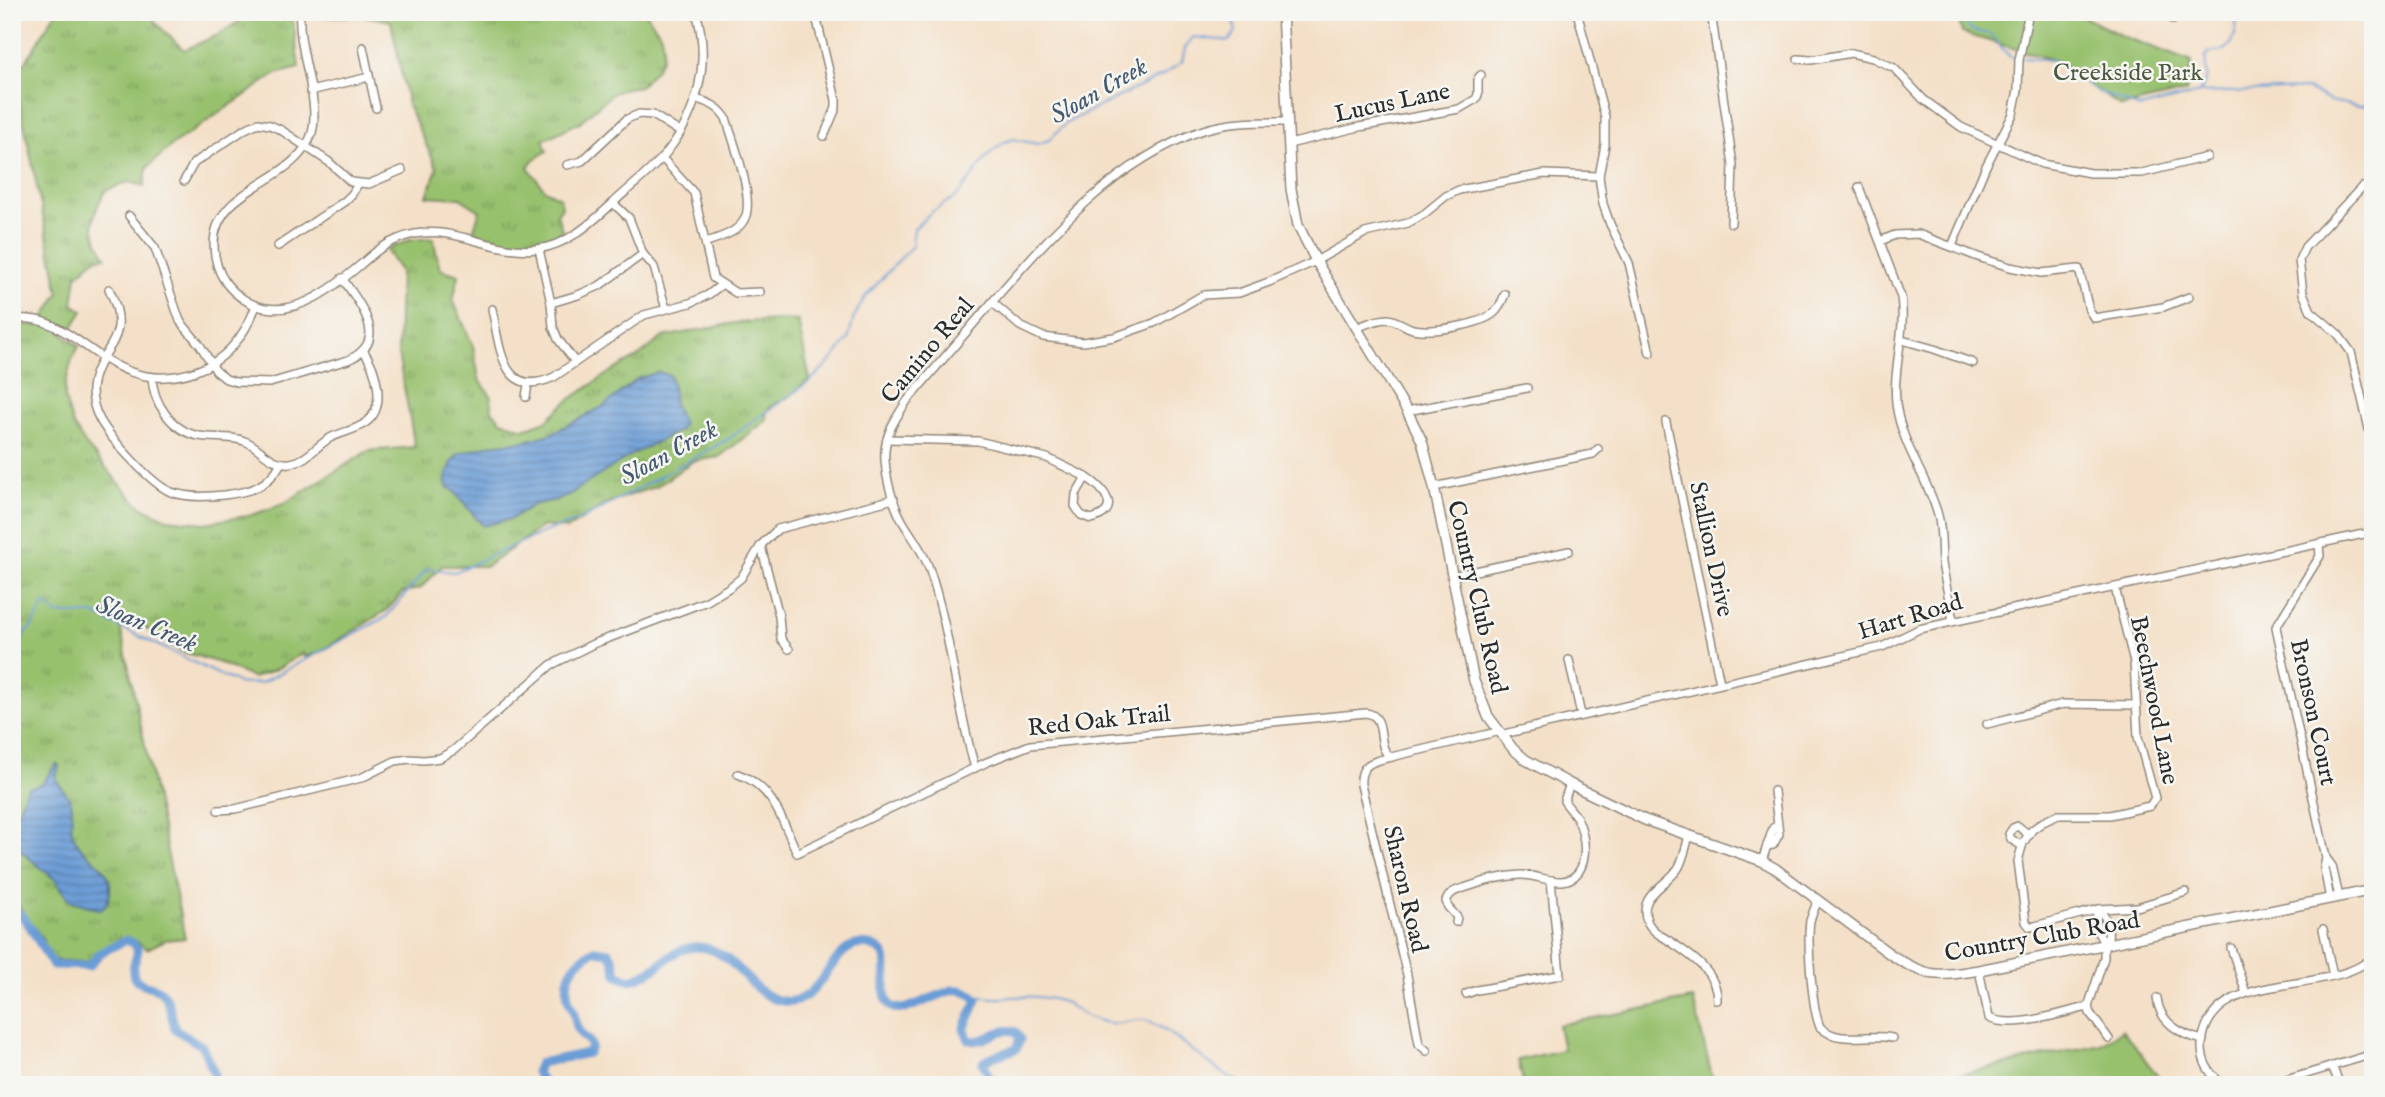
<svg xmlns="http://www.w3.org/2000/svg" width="2385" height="1097" font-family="'IM FELL English',serif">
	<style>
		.grass { fill: url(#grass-tufts); stroke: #62764c; stroke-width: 2 }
		.park { fill: #98c16e; stroke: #62764c; stroke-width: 2 }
		.water { fill: url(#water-rules); stroke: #4b6480; stroke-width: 2 }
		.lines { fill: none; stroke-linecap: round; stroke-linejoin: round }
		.stream { stroke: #6b9cd5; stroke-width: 2 }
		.river { stroke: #6b9cd5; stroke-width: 9 }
		.minor-casing { stroke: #90867a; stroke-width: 10 }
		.major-casing { stroke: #90867a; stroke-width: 12 }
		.minor { stroke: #fff; stroke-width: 7 }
		.major { stroke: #fff; stroke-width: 9 }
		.labels { text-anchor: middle; stroke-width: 5; stroke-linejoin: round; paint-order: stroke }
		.park-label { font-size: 24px; fill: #4c583f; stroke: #f6f6f2 }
		.street-label { font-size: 24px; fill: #2b2b2b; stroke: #f6f6f2 }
		.water-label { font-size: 26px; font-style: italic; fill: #45586f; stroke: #f6f6f2 }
	</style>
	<defs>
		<pattern id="grass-tufts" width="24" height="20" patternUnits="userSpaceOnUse" patternTransform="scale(1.75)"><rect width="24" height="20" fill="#98c16e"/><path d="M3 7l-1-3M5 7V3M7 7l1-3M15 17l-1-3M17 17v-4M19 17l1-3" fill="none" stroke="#7c9d5b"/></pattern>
		<pattern id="water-rules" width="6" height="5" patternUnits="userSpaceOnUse" patternTransform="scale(1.75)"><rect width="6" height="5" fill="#6b9cd5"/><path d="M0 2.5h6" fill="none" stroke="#587fad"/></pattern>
	</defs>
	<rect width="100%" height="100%" fill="#f6f6f2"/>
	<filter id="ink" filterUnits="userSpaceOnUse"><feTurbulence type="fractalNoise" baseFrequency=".0143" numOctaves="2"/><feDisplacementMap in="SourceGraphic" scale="14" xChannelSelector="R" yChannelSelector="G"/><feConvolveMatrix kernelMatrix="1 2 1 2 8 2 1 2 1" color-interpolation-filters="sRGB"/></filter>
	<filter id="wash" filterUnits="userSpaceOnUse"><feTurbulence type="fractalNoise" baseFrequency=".00686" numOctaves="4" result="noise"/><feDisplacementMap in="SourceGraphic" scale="28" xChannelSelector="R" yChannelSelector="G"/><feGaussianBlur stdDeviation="1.57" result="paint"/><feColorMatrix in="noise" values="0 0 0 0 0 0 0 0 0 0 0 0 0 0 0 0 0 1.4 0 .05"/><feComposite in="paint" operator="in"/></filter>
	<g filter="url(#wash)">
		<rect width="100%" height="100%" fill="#f4e0c8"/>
		<!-- grass -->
		<g class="grass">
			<path d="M56 12H157L154 21 184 50 218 35 253 12 293 20 299 68 276 74 171 146 147 168 144 186 128 182 105 191C90 219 89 229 106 257L96 258 77 275 73 304 83 311 71 330 67 328 63 334 79 346 72 359 65 386V399L73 425 85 444 132 498 142 507 167 519 205 523 252 515 283 504 368 451 415 447 398 354 400 271 386 250 410 240 433 238 440 269 459 275 453 300 473 346 479 379 491 396 492 410 501 421 524 429 546 421 565 403 610 372 639 356 663 337 735 323 775 320 798 321 810 380C802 384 799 389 792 395 781 403 771 400 766 415L767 420 719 457 693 461 657 486 607 503 567 529 543 526 487 566H442L421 588 402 593 387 610 318 653 304 657 303 653 276 669 253 678 220 663 183 652 131 619 119 621 185 938 165 940 147 949 133 939 121 938 86 962 52 960 42 938 17 904 12 903V324L40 325 59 293 12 66 25 63Z"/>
			<path d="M304 12H645L661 35 663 46 662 58 656 69 640 86 626 88 613 93 580 122 543 140 547 151 533 160 528 167 545 190 560 198 562 207 557 214 563 234C534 246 500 249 473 231L480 211 460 198 427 196 437 168 408 106 391 21 363 16 303 17Z"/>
		</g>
		<!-- park -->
		<g class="park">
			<path d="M1957 12H2074L2122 36 2192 62 2186 92 2121 107 2053 60 1962 33Z"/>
			<path d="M1693 999 1714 1085H1524L1518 1060 1563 1050 1558 1025Z"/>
			<path d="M2122 1030 2165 1085H1910L2101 1044Z"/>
		</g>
		<!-- water -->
		<g class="water">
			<path d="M659 372 670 376C675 387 671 398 675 407 678 414 681 417 683 424L679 431 631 455 564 498 533 505 511 519 483 526 452 489 447 488 446 478 452 462 458 454 489 445 525 441 551 434 604 406 637 379Z"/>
			<path d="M56 764 59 765 56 779C60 787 69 795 71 802 74 811 69 823 73 835 84 862 117 863 109 897 107 903 106 906 101 910L69 900 56 880 12 844V818L17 813 27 788 42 784Z"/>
		</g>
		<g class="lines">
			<!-- stream -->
			<g class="stream">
				<path d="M1960 12 1970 30 1990 34 2010 57 2016 58"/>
				<path d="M2021 58 2053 60 2099 92 2140 108 2200 93 2307 89 2330 101 2357 106 2373 105"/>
				<path d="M2200 92 2207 77 2205 57 2210 52C2234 55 2238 32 2236 12"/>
				<path d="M12 649 33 625 45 603 56 614H93L224 677 242 684 261 683 386 617 427 569 455 572 544 532 581 520 730 438 810 381 832 360 848 340 854 317 865 297 912 246 914 229 930 213 957 196 989 154 1003 143 1012 139 1038 144 1049 140 1066 123 1163 75 1182 62 1185 48 1193 37 1229 41 1236 31 1231 12"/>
				<path d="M976 997C985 996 994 999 1002 998 1025 996 1044 995 1066 1003 1071 1005 1074 1010 1079 1012 1087 1017 1101 1022 1110 1023 1125 1026 1135 1015 1151 1022 1185 1040 1210 1069 1245 1085"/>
			</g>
			<!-- river -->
			<g class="river">
				<path d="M12 908C29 917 41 949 53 965L89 966 100 953 126 940 133 943 138 950C137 957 133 964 133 971 133 987 154 984 162 992 170 1000 172 1019 175 1029L202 1046 214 1073 215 1085"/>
				<path d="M486 1085H500"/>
				<path d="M545 1085 536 1072 540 1063 588 1053 591 1047 589 1041C577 1033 577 1027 574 1014 573 1008 569 1004 568 998 564 974 575 961 595 950L609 952 613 958 617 974 629 980C658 976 668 946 699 947 739 949 752 1007 793 1001 827 997 834 930 875 947 899 956 873 993 893 1008L905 1009 952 990C962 989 972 992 977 1000L964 1029 969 1040C986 1045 998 1025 1016 1032L1020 1039 1016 1049 992 1057 983 1063 993 1085"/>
			</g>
		</g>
	</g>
	<g filter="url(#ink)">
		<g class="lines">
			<!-- minor casing -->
			<g class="minor-casing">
				<g id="minor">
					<path d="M300 12C297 51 321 100 312 133 296 184 216 185 214 243 214 257 218 272 226 283 235 295 251 306 266 308 300 314 334 287 359 266 371 256 382 245 398 239 448 218 487 255 537 249 568 245 591 223 613 203 631 186 652 171 667 152 698 113 711 61 696 12"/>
					<path d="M815 12 836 100V108L824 136"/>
					<path d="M1577 12 1605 117V145L1599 176 1603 204 1610 224 1629 263 1650 353"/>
					<path d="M1711 12 1733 165 1731 223"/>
					<path d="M16 16 18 12"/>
					<path d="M2173 20 2175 12"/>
					<path d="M363 47 376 108"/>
					<path d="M1798 59 1811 60 1851 53 1873 58 1894 68 1923 99 1961 127 2042 164 2090 173H2142L2207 157"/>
					<path d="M310 91 369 77"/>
					<path d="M696 99C710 103 718 106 726 118 733 141 756 201 744 220 737 233 720 237 707 242"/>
					<path d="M1289 144 1359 127 1459 109 1476 99 1478 95V78L1481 75"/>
					<path d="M662 158 694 193 713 278 736 293 760 292"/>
					<path d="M567 165 582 161 627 119 639 114 653 115 680 132"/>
					<path d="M184 181 194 163 245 129 258 123 270 125 281 130 329 162 351 182 369 184 402 170"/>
					<path d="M2373 186 2362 187 2305 247 2299 260 2303 293 2311 311 2338 334 2351 352 2373 446"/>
					<path d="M1859 187 1901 297C1907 336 1889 376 1898 415 1906 451 1928 480 1938 515 1942 530 1941 547 1942 563 1945 582 1950 602 1953 621"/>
					<path d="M613 203 629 218 643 254 654 267 666 309"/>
					<path d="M129 216 155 248 180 321 200 345 216 371 226 379 236 382 270 383 348 360C392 341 359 303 342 278"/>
					<path d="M1880 241 1895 235 1918 234 1978 257 2010 267 2041 273 2079 269 2089 310 2094 318 2163 307 2189 297"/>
					<path d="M278 246 345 201 352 194 358 184"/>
					<path d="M1952 246 1986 166 2013 114 2018 90 2019 60 2029 12"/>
					<path d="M539 249 551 303 553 327 558 339 575 362"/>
					<path d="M109 289C136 344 96 346 92 389 92 400 95 411 100 420 111 439 151 484 171 492 187 498 206 497 224 495 250 492 268 487 281 463"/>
					<path d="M992 302 1020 326 1043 337 1083 342 1114 337 1154 323 1203 295 1239 293 1269 282 1316 261 1365 233 1408 223 1424 214 1446 196 1459 190 1544 174 1599 176"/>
					<path d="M551 303 578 295 599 286 643 254"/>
					<path d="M492 309C500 345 501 401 554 377L644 315 690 303 708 295 721 285"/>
					<path d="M12 320C78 307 105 402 196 371 227 360 245 335 256 306"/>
					<path d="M1356 328C1367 324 1376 319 1388 319 1397 320 1405 327 1413 329 1431 333 1480 325 1494 313 1500 308 1502 301 1505 294"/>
					<path d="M1902 340 1934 349 1973 363"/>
					<path d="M152 377C153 403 172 431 199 436 215 439 232 435 247 442 262 449 271 465 290 463 307 461 316 446 330 438 341 432 354 431 365 423 388 408 376 368 363 350"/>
					<path d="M526 397 528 384"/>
					<path d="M1407 411 1527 388"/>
					<path d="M1666 422 1720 683"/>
					<path d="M887 439 978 441 1047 458 1086 477"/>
					<path d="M1086 477C1105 489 1123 511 1091 519L1081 515 1075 506 1076 494Z"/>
					<path d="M1434 487 1593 454 1598 449"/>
					<path d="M2319 544 2320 556 2276 627 2326 858 2324 868 2330 899"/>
					<path d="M761 546 779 616 781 639 789 649"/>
					<path d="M1452 576 1569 551"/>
					<path d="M2115 588 2134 662 2138 737 2155 798 2150 806 2110 815H2058L2043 822 2032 830 2023 843 2018 861 2026 922 2030 927 2035 926 2099 909 2137 907 2186 892"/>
					<path d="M1569 660 1581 715"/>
					<path d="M1987 724 2063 704 2136 705"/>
					<path d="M1503 738 1508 733 1882 647 1919 629 2373 532"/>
					<path d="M1392 757C1374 761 1359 763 1361 785L1407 975 1419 1044 1427 1051"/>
					<path d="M975 768C956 702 951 633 929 568 923 551 912 537 903 522 893 505 886 479 885 460 883 437 895 419 907 401 936 367 965 334 994 300 1053 232 1115 161 1203 130 1230 121 1259 122 1288 122"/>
					<path d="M738 774C773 786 783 822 797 853L987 762 1030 745 1366 713C1389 716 1374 747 1391 757L1497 732"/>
					<path d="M218 810 235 809 361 778 395 761 409 759 424 760 440 758 454 750 551 665 593 644 707 601 730 587 741 578 761 545 778 529 894 499"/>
					<path d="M1689 836C1686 846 1684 857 1679 867 1668 886 1635 895 1648 923 1652 931 1661 936 1668 940 1689 954 1718 972 1717 1000"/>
					<path d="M1767 846 1773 845 1779 834 1774 791"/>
					<path d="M2022 846 2011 839 2009 834 2013 828 2018 826 2029 835"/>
					<path d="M2326 858 2332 866 2339 897"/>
					<path d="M1762 861 1773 828 1777 826"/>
					<path d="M1818 900C1815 907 1812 914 1810 921 1807 942 1812 1009 1820 1027 1838 1045 1869 1033 1892 1038"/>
					<path d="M2099 909C2108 918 2111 933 2106 945 2097 935 2093 921 2099 909Z"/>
					<path d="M1456 922 1457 917 1448 907 1446 901C1450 891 1458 890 1467 887 1484 881 1502 876 1520 875 1534 874 1548 882 1562 881 1591 878 1587 837 1577 818 1573 812 1568 807 1564 801L1570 784"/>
					<path d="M2323 929 2333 976"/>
					<path d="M2104 945V958L2088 1007 2090 1013 2109 1039"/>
					<path d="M2231 948 2246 993"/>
					<path d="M1979 970 1989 1018C2014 1030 2062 1012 2088 1007"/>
					<path d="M1466 994 1477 990 1560 975 1551 880"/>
					<path d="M2157 998C2159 1022 2181 1035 2203 1040"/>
					<path d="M2332 1066 2340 1085"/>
					<path d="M2224 1085C2210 1076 2201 1061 2202 1044 2209 966 2330 998 2373 957"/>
					<path d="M2270 1085 2373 1054"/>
				</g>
			</g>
			<!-- major casing -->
			<g class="major-casing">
				<path id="major" d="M1282 12 1291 189 1298 225 1316 261 1407 411 1422 441 1434 487 1474 681 1488 716 1513 749 1526 760 1570 784 1645 820 1762 861 1776 869 1890 954C1926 978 1938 977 1979 970L2373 890"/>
			</g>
			<!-- minor -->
			<use href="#minor" class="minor"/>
			<!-- major -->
			<use href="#major" class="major"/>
		</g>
	</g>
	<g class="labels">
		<!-- park labels -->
		<g class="park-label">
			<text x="2128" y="80">Creekside Park</text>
		</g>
		<!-- street labels -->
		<g class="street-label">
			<text transform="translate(1392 102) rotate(-12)" y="8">Lucus Lane</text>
			<text transform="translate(927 350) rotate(-50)" y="8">Camino Real</text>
			<text transform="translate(1712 549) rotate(78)" y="8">Stallion Drive</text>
			<text transform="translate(1478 597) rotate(77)" y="8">Country Club Road</text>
			<text transform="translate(1910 616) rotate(-17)" y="8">Hart Road</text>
			<text transform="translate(2155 700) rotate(79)" y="8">Beechwood Lane</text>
			<text transform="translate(2314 712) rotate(78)" y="8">Bronson Court</text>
			<text transform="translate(1099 720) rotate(-6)" y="8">Red Oak Trail</text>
			<text transform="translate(1406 889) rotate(77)" y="8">Sharon Road</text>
			<text transform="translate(2042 936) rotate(-10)" y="8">Country Club Road</text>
		</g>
		<!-- water labels -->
		<g class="water-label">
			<text transform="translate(1098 90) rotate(-30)" y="9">Sloan Creek</text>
			<text transform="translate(668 452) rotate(-29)" y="9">Sloan Creek</text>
			<text transform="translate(147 623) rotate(23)" y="9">Sloan Creek</text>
		</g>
	</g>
	<!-- margin -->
	<rect width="2385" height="1097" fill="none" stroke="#f6f6f2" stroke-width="42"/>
</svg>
